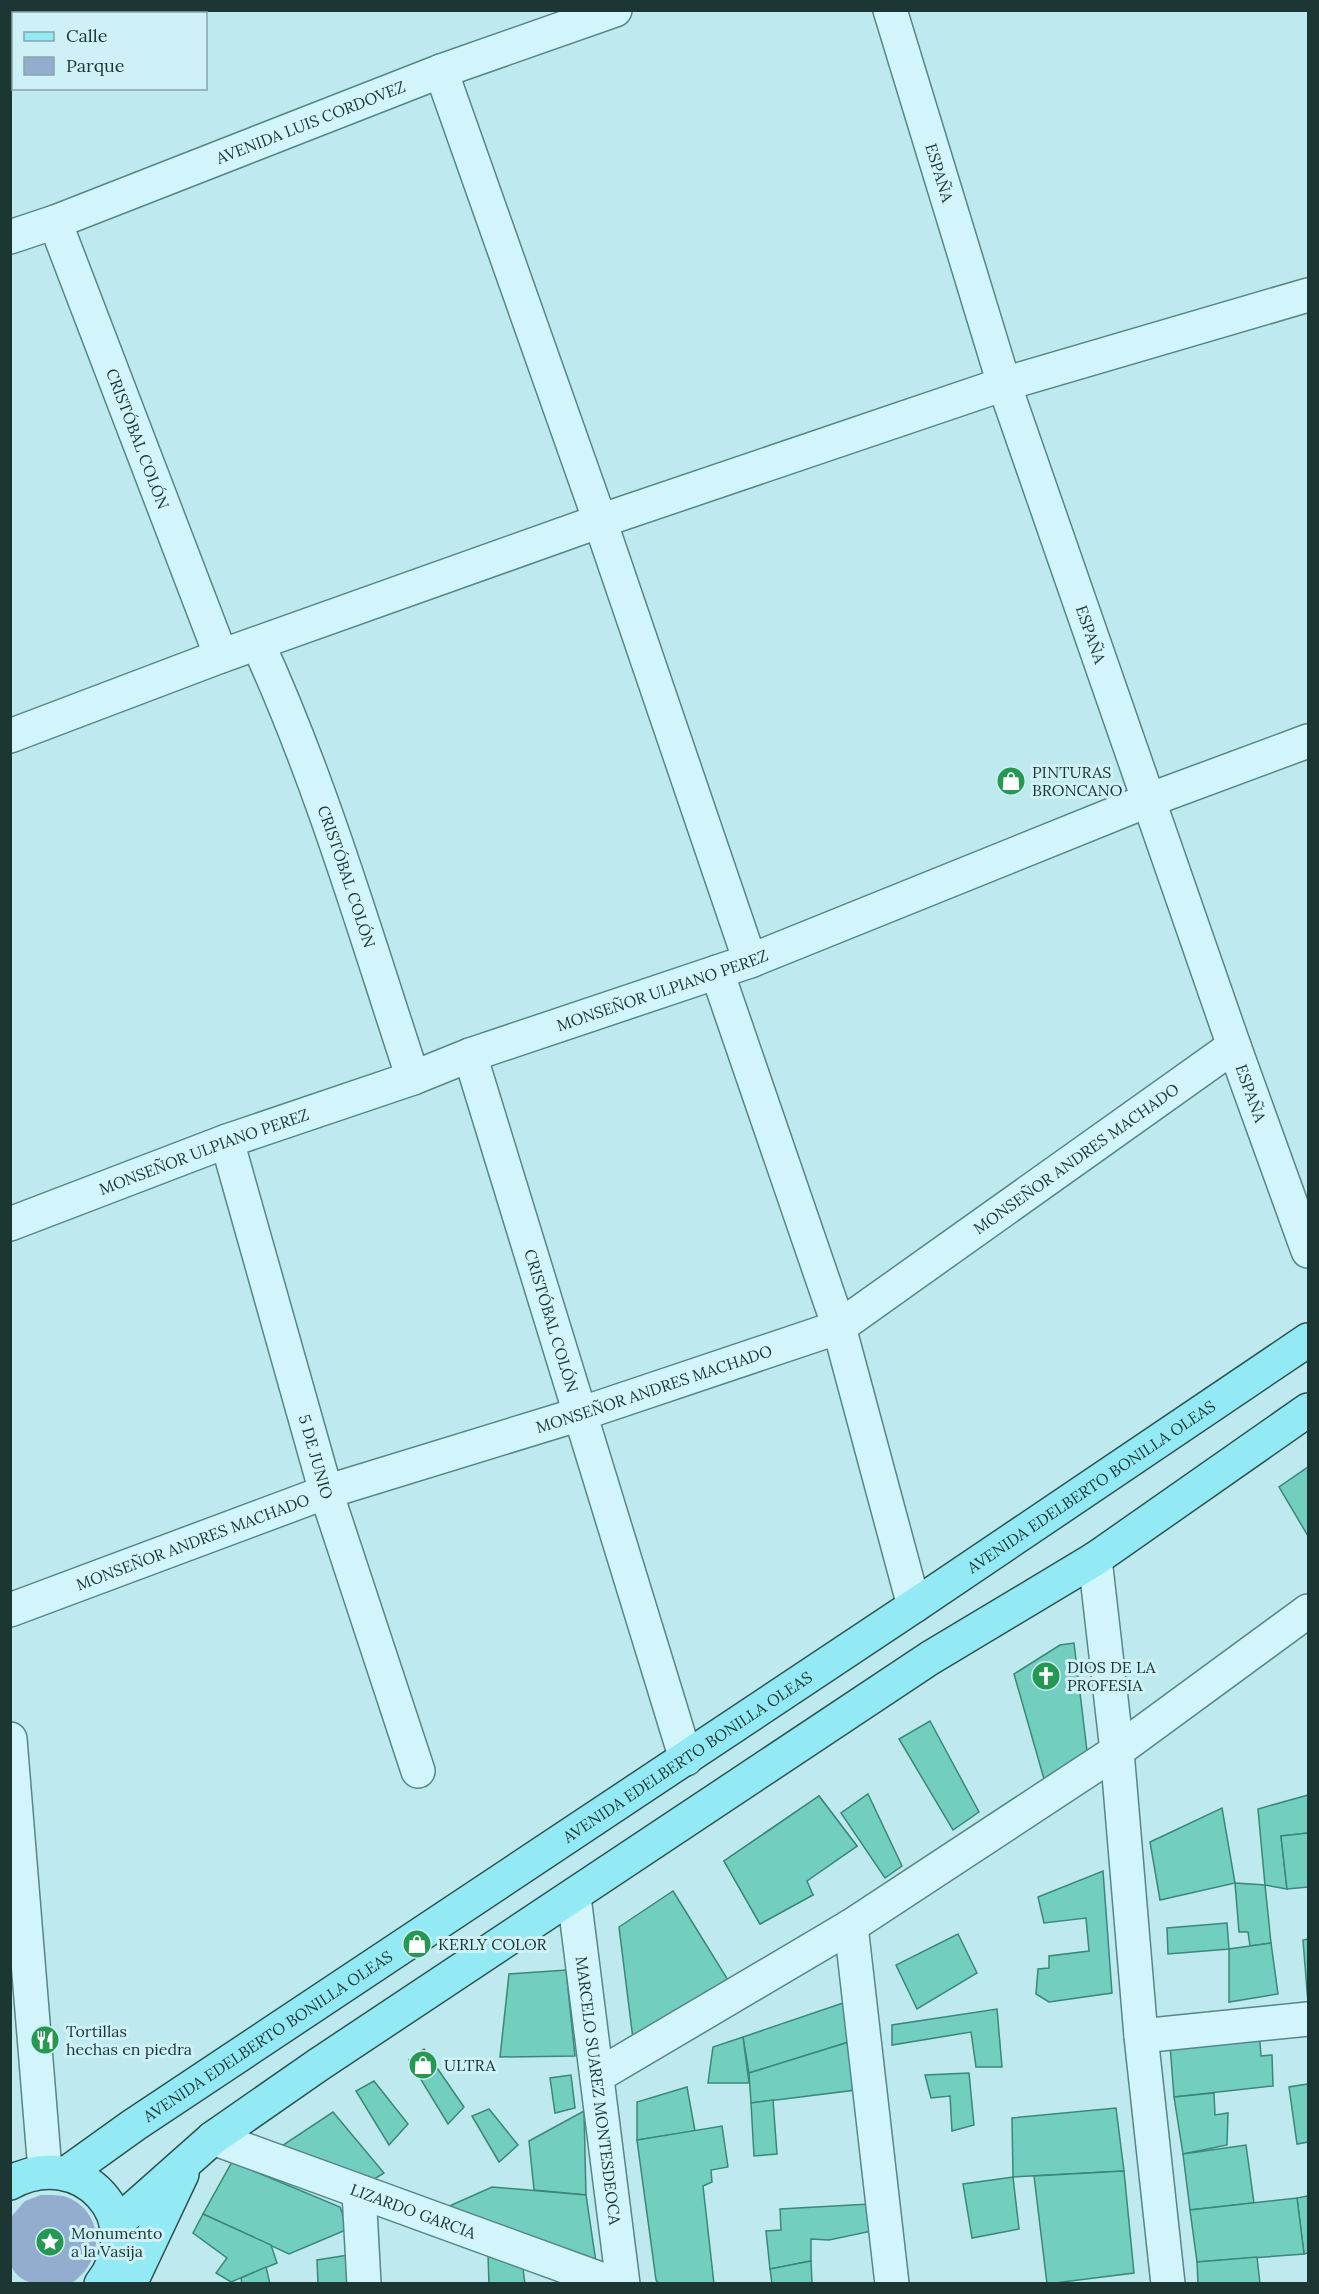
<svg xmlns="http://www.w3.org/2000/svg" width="1319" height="2294" font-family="Lora,serif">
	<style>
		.green { fill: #92adcd }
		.building { fill: #72cebf; stroke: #3b8779; stroke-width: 1.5 }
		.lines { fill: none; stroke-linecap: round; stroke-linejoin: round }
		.minor-casing { stroke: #568785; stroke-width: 36 }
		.major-casing { stroke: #2b5550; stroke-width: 36 }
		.minor { stroke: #d1f5fa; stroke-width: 33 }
		.major { stroke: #93eaf4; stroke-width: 33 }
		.labels { text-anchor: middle; stroke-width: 6; stroke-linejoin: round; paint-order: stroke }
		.street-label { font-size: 16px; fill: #1b3633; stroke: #cdf1f6 }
		.poi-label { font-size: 16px; fill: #1b3633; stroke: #cdf1f6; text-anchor: start }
	</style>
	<rect width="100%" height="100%" fill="#bee9ef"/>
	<!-- green -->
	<path class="green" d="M41 2195C52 2195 63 2194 73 2200 100 2215 103 2250 84 2272 80 2276 75 2282 69 2284 62 2285 53 2284 46 2284 30 2284 19 2281 11 2266V2217L25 2201Z"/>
	<!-- building -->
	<g class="building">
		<path d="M1308 1467V1536L1279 1487Z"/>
		<path d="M1074 1643 1087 1751 1044 1779 1014 1674 1060 1645Z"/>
		<path d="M930 1721 979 1812 953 1830 899 1739Z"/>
		<path d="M868 1794 902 1866 885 1878 841 1813Z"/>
		<path d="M1308 1795V1833L1281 1836 1287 1889 1265 1885 1258 1809Z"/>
		<path d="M819 1796 857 1846 800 1885 813 1895 760 1924 724 1861Z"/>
		<path d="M819 1796 857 1846 807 1881 813 1895 760 1924 724 1861Z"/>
		<path d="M1222 1808 1235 1883 1160 1900 1150 1842Z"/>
		<path d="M1308 1833V1887L1287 1889 1281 1836Z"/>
		<path d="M1103 1871 1112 1993 1049 2002 1036 1994 1038 1969 1049 1968V1956L1089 1951 1086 1918 1044 1923 1038 1897Z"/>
		<path d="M1235 1883 1265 1885 1271 1943 1250 1946 1248 1932H1239Z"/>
		<path d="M673 1891 731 1985 633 2039 619 1927Z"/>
		<path d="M1227 1923 1229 1949 1168 1954 1167 1928Z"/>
		<path d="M958 1934 977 1973 917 2009 896 1965Z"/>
		<path d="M1308 1939V2003L1303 1940Z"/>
		<path d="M1271 1943 1278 1994 1229 2002V1949Z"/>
		<path d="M566 1970 575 2056 500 2057 509 1974Z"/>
		<path d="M843 2003 852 2041 749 2073 743 2037Z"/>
		<path d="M997 2009 1002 2067H976L971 2032 892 2045V2025Z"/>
		<path d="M1259 2030 1261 2056 1272 2055 1273 2086 1174 2097 1170 2045Z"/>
		<path d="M743 2037 749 2083H708L713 2047Z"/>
		<path d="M852 2041 856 2090 751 2103 749 2073Z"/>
		<path d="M424 2049 464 2107 448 2124 409 2060Z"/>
		<path d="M969 2073 974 2125 952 2131 950 2096 931 2098 925 2075Z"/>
		<path d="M571 2075 575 2108 555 2113 550 2078Z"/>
		<path d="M374 2081 408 2124 389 2145 356 2091Z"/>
		<path d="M1308 2084V2142L1297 2144 1289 2087Z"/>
		<path d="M687 2087 695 2131 637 2140V2102Z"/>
		<path d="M1214 2093 1215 2115 1228 2113 1227 2145 1183 2154 1174 2097Z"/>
		<path d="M773 2100 777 2154 754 2156 751 2103Z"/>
		<path d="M1116 2108 1124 2171 1013 2177 1012 2118Z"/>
		<path d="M489 2109 518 2145 499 2162 472 2116Z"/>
		<path d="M584 2111 586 2195 534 2190 529 2141Z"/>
		<path d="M333 2112 384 2173 360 2188 274 2151Z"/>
		<path d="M722 2126 728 2167 711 2170 712 2182 703 2186 714 2284H659L656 2280 637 2140Z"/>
		<path d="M1246 2145 1254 2203 1190 2210 1183 2154Z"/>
		<path d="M232 2162 340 2207 348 2229 289 2254 203 2214Z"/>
		<path d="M1124 2171 1134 2273 1047 2284 1034 2176Z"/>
		<path d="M1013 2177 1019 2229 972 2238 963 2184Z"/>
		<path d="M492 2187 586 2195 597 2269 436 2212Z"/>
		<path d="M1308 2196V2253L1304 2254 1297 2198Z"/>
		<path d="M1297 2198 1304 2254 1197 2262 1190 2210Z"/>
		<path d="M870 2204 872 2231 829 2240 811 2239V2261L770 2269 766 2231 781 2230 780 2209Z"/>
		<path d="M203 2214 271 2245 277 2263 231 2282 216 2273 227 2258 193 2233Z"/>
		<path d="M348 2255 353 2284H318L317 2260Z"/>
		<path d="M488 2255 522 2262 525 2284H489Z"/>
		<path d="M1257 2257 1260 2284H1198L1197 2262Z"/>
		<path d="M811 2261 812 2284H772L770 2269Z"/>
		<path d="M266 2267 270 2284H242L241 2278Z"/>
	</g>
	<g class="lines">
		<!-- minor casing -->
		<g class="minor-casing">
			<g id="minor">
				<path id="s1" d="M890 10 1004 384 1234 1046 1308 1251"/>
				<path d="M441 71 600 521 750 961"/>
				<path id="s2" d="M55 222 221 656"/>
				<path id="s3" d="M10 237 55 222 441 71 615 10"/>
				<path id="s4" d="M258 644C322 784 365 933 413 1078"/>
				<path d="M10 736 221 656 600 521 1004 384 1308 295"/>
				<path d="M717 972 839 1327 914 1606"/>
				<path id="s5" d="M470 1055 686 1759"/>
				<path id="s6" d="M227 1141 326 1492 418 1771"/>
				<path id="s7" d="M10 1224 227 1141 413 1078 470 1055 750 961 1149 800 1308 741"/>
				<path d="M1095 1559 1117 1751 1141 2036 1168 2284"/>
				<path id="s8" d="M10 1610 326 1492 580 1414 839 1327 1234 1046"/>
				<path d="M10 1739 45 2171"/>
				<path id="s9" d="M574 1897 623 2284"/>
				<path d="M851 1926 892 2284"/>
				<path d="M1141 2036 1308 2019"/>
				<path d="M597 2076 851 1926 1117 1751 1308 1611"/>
				<path id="s10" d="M213 2138 614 2284"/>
				<path d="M359 2192 364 2284"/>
			</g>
		</g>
		<!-- major casing -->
		<g class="major-casing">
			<g id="major">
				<path id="s11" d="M67 2173 134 2125 914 1606 1308 1340"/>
				<path d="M10 2183C81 2144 151 2220 101 2284"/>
				<path d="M116 2224 213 2138 318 2065 930 1658 1095 1559 1308 1410"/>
				<path d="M130 2284 182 2174"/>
			</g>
		</g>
		<!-- minor -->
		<use href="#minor" class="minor"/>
		<!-- major -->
		<use href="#major" class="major"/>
	</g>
	<!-- icons -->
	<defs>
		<g id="shop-disc" transform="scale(1.5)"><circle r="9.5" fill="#259853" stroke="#cdf1f6"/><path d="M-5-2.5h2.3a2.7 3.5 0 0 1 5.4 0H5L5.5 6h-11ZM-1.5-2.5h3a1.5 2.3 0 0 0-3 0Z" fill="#fff"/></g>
		<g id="church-disc" transform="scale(1.5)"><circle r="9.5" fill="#259853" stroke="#cdf1f6"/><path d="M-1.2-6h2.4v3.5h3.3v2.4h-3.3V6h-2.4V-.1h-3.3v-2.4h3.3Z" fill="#fff"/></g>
		<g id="restaurant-disc" transform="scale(1.5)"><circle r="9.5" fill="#259853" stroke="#cdf1f6"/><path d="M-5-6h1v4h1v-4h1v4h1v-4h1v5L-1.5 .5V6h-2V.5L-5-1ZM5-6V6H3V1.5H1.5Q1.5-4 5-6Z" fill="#fff"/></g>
		<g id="sight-disc" transform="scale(1.5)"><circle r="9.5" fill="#259853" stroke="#cdf1f6"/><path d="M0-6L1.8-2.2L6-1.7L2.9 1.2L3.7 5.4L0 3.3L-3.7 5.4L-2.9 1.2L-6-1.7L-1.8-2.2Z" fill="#fff"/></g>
	</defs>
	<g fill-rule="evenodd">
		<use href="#shop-disc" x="1011" y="781"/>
		<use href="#church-disc" x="1046" y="1676"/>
		<use href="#shop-disc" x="417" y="1944"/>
		<use href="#restaurant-disc" x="45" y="2040"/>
		<use href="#shop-disc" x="423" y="2065"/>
		<use href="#sight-disc" x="50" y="2242"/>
	</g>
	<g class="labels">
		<!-- street labels -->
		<g class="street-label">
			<text dy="6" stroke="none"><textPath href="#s3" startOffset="322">AVENIDA LUIS CORDOVEZ</textPath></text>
			<text dy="6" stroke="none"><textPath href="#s1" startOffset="170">ESPAÑA</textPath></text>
			<text dy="6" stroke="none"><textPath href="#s2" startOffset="232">CRISTÓBAL COLÓN</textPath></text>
			<text dy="6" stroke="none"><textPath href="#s1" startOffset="656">ESPAÑA</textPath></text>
			<text dy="6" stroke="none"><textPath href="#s4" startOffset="249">CRISTÓBAL COLÓN</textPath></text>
			<text dy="6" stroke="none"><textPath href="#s7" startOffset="693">MONSEÑOR ULPIANO PEREZ</textPath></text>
			<text dy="6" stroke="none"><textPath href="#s1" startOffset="1142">ESPAÑA</textPath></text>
			<text dy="6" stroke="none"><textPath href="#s7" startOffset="207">MONSEÑOR ULPIANO PEREZ</textPath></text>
			<text dy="6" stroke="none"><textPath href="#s8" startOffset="1167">MONSEÑOR ANDRES MACHADO</textPath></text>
			<text dy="6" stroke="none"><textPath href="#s5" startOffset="278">CRISTÓBAL COLÓN</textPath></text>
			<text dy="6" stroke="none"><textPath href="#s8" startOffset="681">MONSEÑOR ANDRES MACHADO</textPath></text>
			<text dy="6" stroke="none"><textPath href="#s6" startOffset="328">5 DE JUNIO</textPath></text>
			<text dy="6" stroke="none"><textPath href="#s11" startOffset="1233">AVENIDA EDELBERTO BONILLA OLEAS</textPath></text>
			<text dy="6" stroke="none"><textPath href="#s8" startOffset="195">MONSEÑOR ANDRES MACHADO</textPath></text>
			<text dy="6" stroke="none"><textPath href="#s11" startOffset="747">AVENIDA EDELBERTO BONILLA OLEAS</textPath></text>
			<text dy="6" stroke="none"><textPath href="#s11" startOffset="243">AVENIDA EDELBERTO BONILLA OLEAS</textPath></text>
			<text dy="6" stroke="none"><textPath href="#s9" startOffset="195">MARCELO SUAREZ MONTESDEOCA</textPath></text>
			<text dy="6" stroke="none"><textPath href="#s10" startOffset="213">LIZARDO GARCIA</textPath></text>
		</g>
		<!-- poi labels -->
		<g class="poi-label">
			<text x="1032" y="778">PINTURAS<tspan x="1032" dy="18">BRONCANO</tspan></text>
			<text x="1067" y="1673">DIOS DE LA<tspan x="1067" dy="18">PROFESIA</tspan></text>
			<text x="438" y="1950">KERLY COLOR</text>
			<text x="66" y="2037">Tortillas<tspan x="66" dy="18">hechas en piedra</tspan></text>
			<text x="444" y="2071">ULTRA</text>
			<text x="71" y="2239">Monumento<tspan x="71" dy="18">a la Vasija</tspan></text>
		</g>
	</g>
	<!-- border -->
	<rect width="1319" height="2294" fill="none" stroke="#1b3633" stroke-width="24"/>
	<!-- legend -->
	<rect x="12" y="12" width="195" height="78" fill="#cdf1f6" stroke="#86a6a8" stroke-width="1.5"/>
	<rect x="24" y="32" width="30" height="9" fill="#93eaf4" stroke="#86a6a8" stroke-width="1.5"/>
	<text x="66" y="42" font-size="18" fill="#1b3633">Calle</text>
	<rect x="24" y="57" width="30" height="18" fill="#92adcd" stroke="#86a6a8" stroke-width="1.5"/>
	<text x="66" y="72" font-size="18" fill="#1b3633">Parque</text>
</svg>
